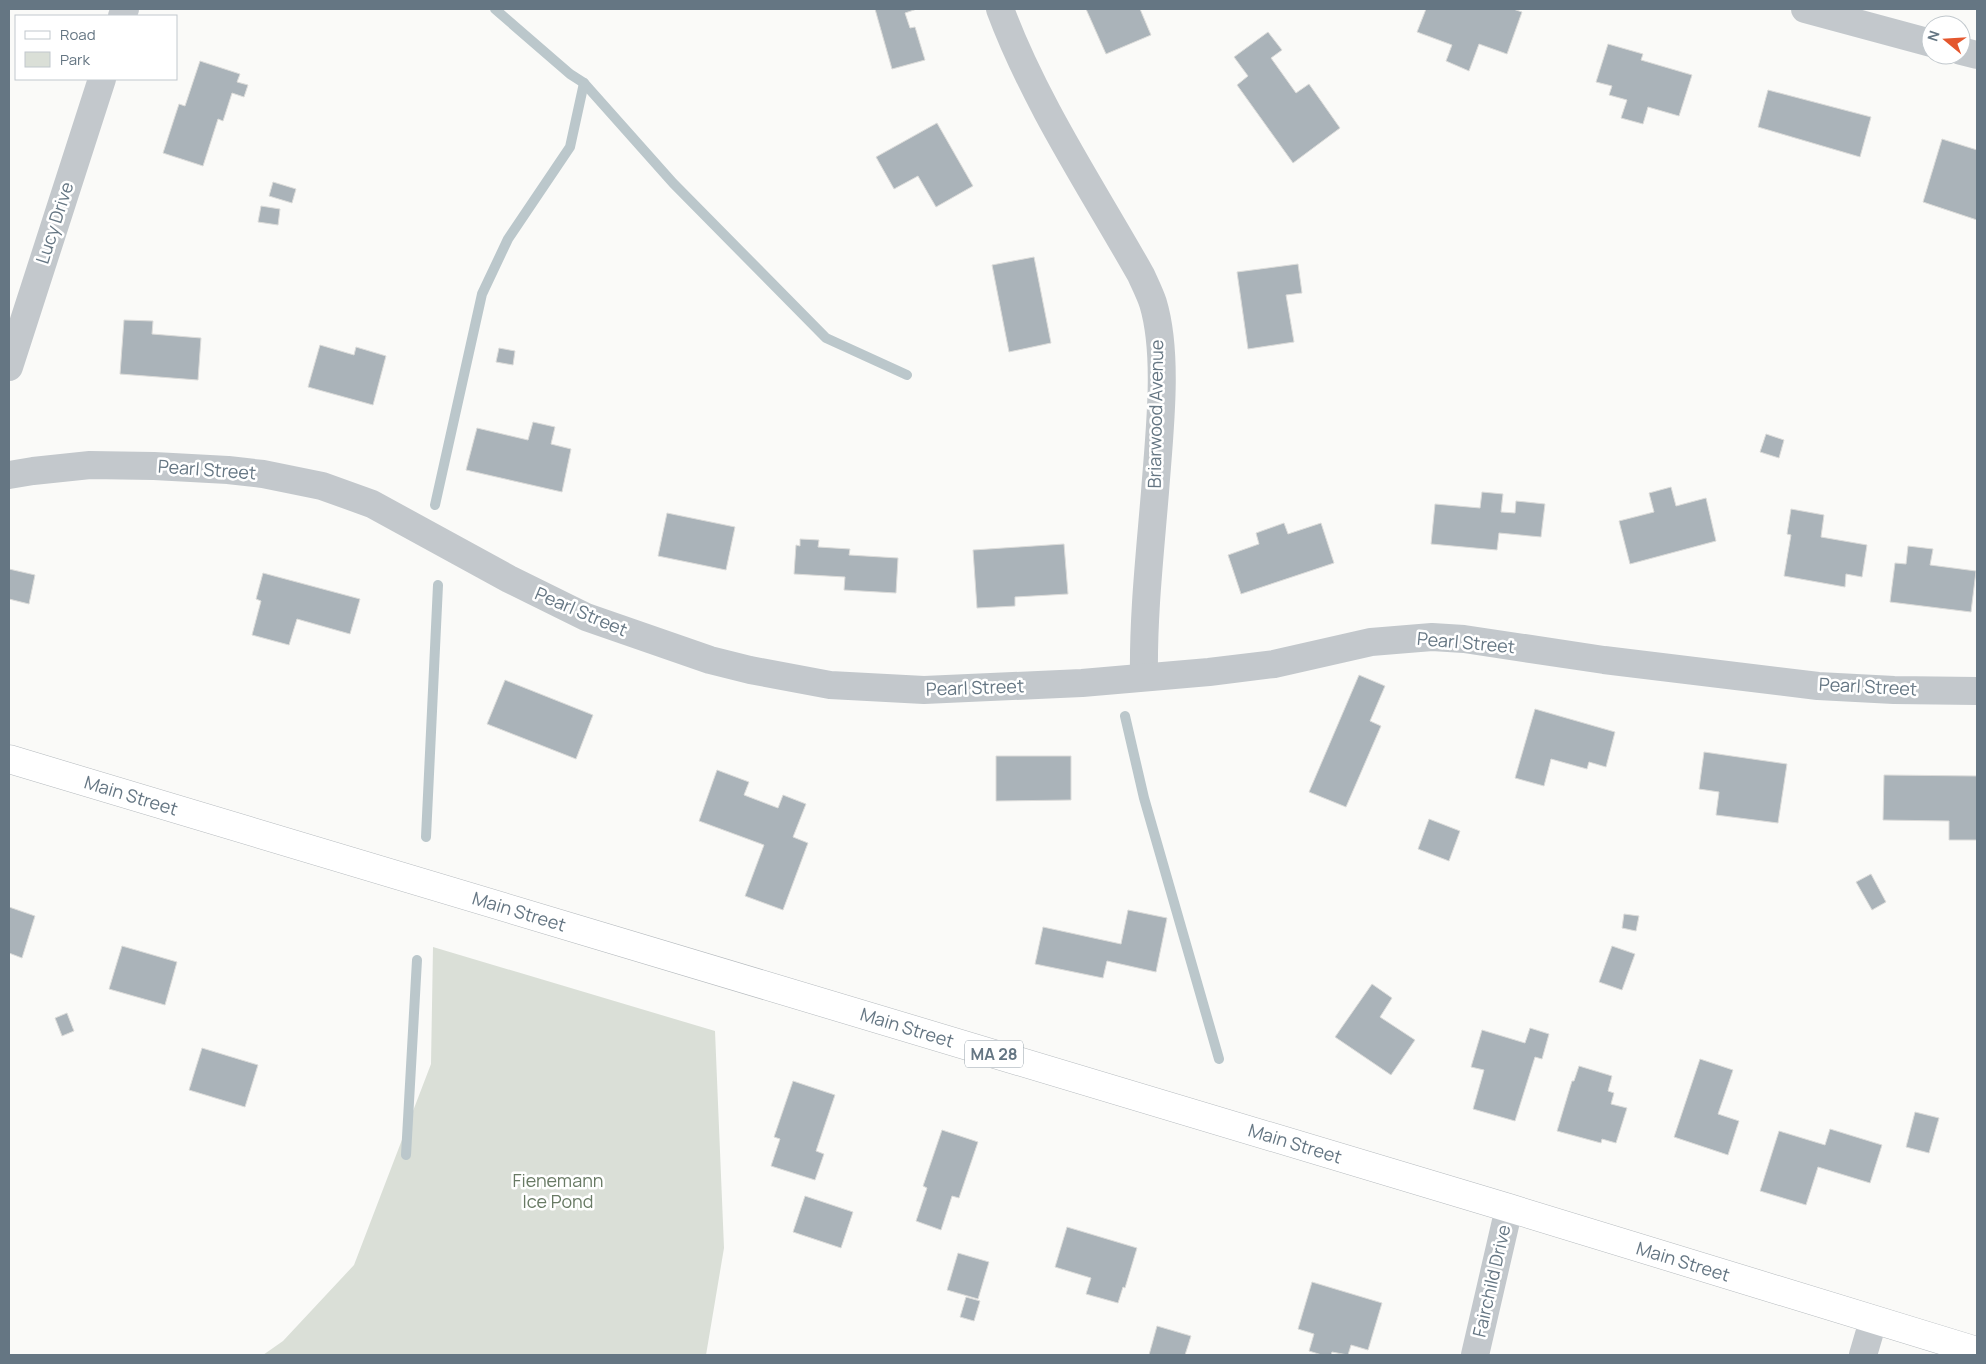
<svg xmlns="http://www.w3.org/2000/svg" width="1986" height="1364" font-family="Manrope,sans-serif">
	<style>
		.green { fill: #dadfd7 }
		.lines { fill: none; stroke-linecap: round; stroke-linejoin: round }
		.stream { stroke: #bbc7cb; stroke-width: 10 }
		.building { fill: #aab3b9; stroke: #dcdcda }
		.primary-casing { stroke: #b5babe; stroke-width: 29 }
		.minor { stroke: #c3c8cc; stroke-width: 28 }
		.primary { stroke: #fff; stroke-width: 28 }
		.labels { text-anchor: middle; stroke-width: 5; stroke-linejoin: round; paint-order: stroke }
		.shield { fill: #fff; stroke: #939fa8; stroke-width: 1 }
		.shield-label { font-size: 16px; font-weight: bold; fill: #657683 }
		.street-label { font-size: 18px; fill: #657683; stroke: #fff }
		.park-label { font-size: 18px; fill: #687a64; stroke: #fff }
	</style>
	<rect width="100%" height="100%" fill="#fafaf8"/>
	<!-- green -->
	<path class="green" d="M433 947 715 1031 724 1248 706 1355H263L283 1341 354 1265 431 1064Z"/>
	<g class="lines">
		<!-- stream -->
		<g class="stream">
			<path d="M495 9 570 74 584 83 673 183 826 338 907 375"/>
			<path d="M435 505 482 294 508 239 570 147 584 83"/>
			<path d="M1125 716 1144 798 1219 1059"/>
			<path d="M426 837 438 585"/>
			<path d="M406 1155 417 960"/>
		</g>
	</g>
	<!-- building -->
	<g class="building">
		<path d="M875 9H917L905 13 910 28 915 27 925 60 892 69Z"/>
		<path d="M1086 9H1140L1151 35 1106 54Z"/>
		<path d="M1426 9H1513L1522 12 1507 54 1479 44 1469 71 1446 61 1452 45 1417 32Z"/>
		<path d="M1268 32 1282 50 1271 58 1296 93 1309 84 1340 128 1293 163 1237 85 1248 76 1234 57Z"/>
		<path d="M1608 44 1643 54 1641 60 1692 75 1679 116 1648 107 1643 124 1621 118 1627 100 1609 95 1612 86 1596 82Z"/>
		<path d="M200 61 240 74 237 82 248 85 244 97 232 93 223 121 218 119 203 166 163 153 179 104 185 106Z"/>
		<path d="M1768 90 1871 117 1860 157 1758 127Z"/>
		<path d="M937 123 973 186 936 207 918 176 894 189 876 157Z"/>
		<path d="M1942 139 1977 150V220L1923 202Z"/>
		<path d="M273 182 296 189 292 203 269 196Z"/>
		<path d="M261 206 280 209 278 225 258 222Z"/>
		<path d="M1034 257 1051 343 1009 352 992 265Z"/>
		<path d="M1298 264 1302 293 1286 295 1294 342 1248 349 1237 272Z"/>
		<path d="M124 320 153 321 152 334 201 338 198 380 120 374Z"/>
		<path d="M320 345 354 355 356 347 386 356 373 405 308 387Z"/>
		<path d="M499 348 515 351 513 365 496 362Z"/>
		<path d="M533 422 555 427 551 444 571 449 562 492 466 470 477 428 528 440Z"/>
		<path d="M1766 434 1784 440 1779 458 1760 452Z"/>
		<path d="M1671 487 1676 506 1706 498 1716 541 1630 564 1619 521 1654 512 1649 493Z"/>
		<path d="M1482 492 1503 494 1501 512 1515 513 1516 501 1545 504 1541 537 1499 533 1497 550 1431 544 1435 504 1480 508Z"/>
		<path d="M1791 509 1824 515 1821 537 1867 545 1862 577 1846 574 1845 587 1784 576 1791 535 1787 534Z"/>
		<path d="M667 513 735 527 726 570 658 556Z"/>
		<path d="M1284 523 1288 534 1321 523 1334 563 1241 594 1228 555 1259 544 1256 533Z"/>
		<path d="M800 539 819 540 818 547 850 549 849 555 898 558 896 593 844 590 845 577 794 574 796 545 800 546Z"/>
		<path d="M1064 544 1068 594 1015 597V606L977 608 973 550Z"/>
		<path d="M1908 546 1933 549 1930 565 1976 571 1971 612 1890 602 1895 563 1906 564Z"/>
		<path d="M9 569 35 575 29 604 9 599Z"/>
		<path d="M263 573 360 599 350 634 297 619 289 645 252 635 261 601 256 599Z"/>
		<path d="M1359 675 1385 686 1370 721 1381 726 1346 807 1309 792Z"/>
		<path d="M505 680 593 715 576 759 487 724Z"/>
		<path d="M1535 709 1615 732 1606 767 1589 762 1587 769 1551 759 1544 786 1515 778Z"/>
		<path d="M1704 752 1787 764 1778 823 1716 815 1719 792 1699 789Z"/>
		<path d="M996 756H1071V800L996 801Z"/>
		<path d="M717 770 749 782 744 795 778 808 783 795 806 804 793 837 808 843 783 910 745 896 764 845 699 821Z"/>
		<path d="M1884 775 1977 776V840H1949V821L1883 820Z"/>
		<path d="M1429 819 1460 831 1449 861 1418 849Z"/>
		<path d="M1871 874 1886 902 1872 910 1856 882Z"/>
		<path d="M9 907 35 916 22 958 9 953Z"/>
		<path d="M1128 910 1167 918 1156 972 1107 961 1103 978 1035 964 1043 927 1121 944Z"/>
		<path d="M1624 914 1639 916 1636 931 1622 928Z"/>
		<path d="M122 946 177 962 165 1005 109 989Z"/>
		<path d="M1612 946 1635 954 1622 990 1599 982Z"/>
		<path d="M1372 984 1392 998 1380 1017 1415 1040 1391 1075 1335 1037Z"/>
		<path d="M67 1013 74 1031 62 1036 55 1018Z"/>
		<path d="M1530 1028 1549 1034 1542 1059 1535 1057 1515 1121 1473 1109 1484 1070 1471 1067 1482 1030 1525 1043Z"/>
		<path d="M202 1048 258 1065 245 1107 189 1090Z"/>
		<path d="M1700 1059 1733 1070 1718 1114 1739 1121 1728 1155 1674 1137Z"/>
		<path d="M1579 1066 1612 1076 1608 1091 1614 1093 1611 1104 1627 1108 1616 1143 1602 1139 1601 1143 1557 1131 1572 1081H1574Z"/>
		<path d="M793 1081 835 1095 816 1151 824 1154 815 1180 771 1166 780 1139 774 1137Z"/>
		<path d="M1915 1112 1939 1118 1929 1153 1906 1147Z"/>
		<path d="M1830 1129 1882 1145 1870 1183 1818 1167 1806 1205 1760 1191 1779 1131 1825 1145Z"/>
		<path d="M942 1130 978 1142 959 1198 952 1196 941 1230 916 1221 927 1188 923 1186Z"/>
		<path d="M805 1196 853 1212 841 1248 793 1232Z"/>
		<path d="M1067 1227 1137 1248 1125 1288 1123 1287 1118 1303 1086 1294 1091 1278 1055 1267Z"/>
		<path d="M958 1253 989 1262 978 1299 947 1290Z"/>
		<path d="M1312 1282 1382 1303 1368 1350 1351 1345 1348 1355 1332 1352 1331 1355H1322L1309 1351 1314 1334 1298 1329Z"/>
		<path d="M966 1297 980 1301 974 1321 960 1317Z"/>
		<path d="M1157 1326 1191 1336 1185 1355H1149Z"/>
	</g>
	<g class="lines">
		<!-- primary casing -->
		<g class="primary-casing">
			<path id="primary" d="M9 759 1509 1208 1977 1351"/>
		</g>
		<!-- minor -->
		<g class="minor">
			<path d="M1000 9C1035 103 1092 188 1141 275 1145 284 1150 294 1153 303 1169 356 1159 436 1155 492 1150 553 1143 615 1144 677"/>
			<path d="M1805 9 1931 43"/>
			<path d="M122 16 125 9"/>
			<path d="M1961 51 1977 55"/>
			<path d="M9 367 102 79"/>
			<path d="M9 475 33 471 90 465 154 466 228 470 263 474 322 486 372 504 509 579 586 617 710 660 750 670 830 685 924 690 1082 683 1209 672 1274 664 1371 642 1432 637 1464 639 1604 660 1818 686 1894 690 1977 691"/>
			<path d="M1475 1355 1509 1208"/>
			<path d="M1863 1355 1873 1321"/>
		</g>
		<!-- primary -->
		<use href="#primary" class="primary"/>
	</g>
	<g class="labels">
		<!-- shield labels -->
		<rect class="shield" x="965" y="1040.5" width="58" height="27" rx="4"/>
		<g class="shield-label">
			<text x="994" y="1060">MA 28</text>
		</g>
		<!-- street labels -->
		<g class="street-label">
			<text transform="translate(55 223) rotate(-72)" y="6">Lucy Drive</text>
			<text transform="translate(1156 414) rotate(-89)" y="6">Briarwood Avenue</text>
			<text transform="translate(207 470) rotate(4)" y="6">Pearl Street</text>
			<text transform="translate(581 612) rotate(23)" y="6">Pearl Street</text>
			<text transform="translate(1466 643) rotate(5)" y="6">Pearl Street</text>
			<text transform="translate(1868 687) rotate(3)" y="6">Pearl Street</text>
			<text transform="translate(975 688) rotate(-2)" y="6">Pearl Street</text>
			<text transform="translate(131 796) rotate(17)" y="6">Main Street</text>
			<text transform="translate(519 912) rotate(17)" y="6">Main Street</text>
			<text transform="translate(907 1028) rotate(17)" y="6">Main Street</text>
			<text transform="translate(1295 1144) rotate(17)" y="6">Main Street</text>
			<text transform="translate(1683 1262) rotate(17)" y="6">Main Street</text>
			<text transform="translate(1492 1281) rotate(-77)" y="6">Fairchild Drive</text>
		</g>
		<!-- park labels -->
		<g class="park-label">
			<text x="558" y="1187">Fienemann<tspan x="558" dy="21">Ice Pond</tspan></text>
		</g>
	</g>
	<!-- border -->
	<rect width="1986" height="1364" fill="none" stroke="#657683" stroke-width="20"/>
	<!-- legend -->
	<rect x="15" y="15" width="162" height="65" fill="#ffffff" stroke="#c1c8cd"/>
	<rect x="25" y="31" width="25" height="8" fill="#ffffff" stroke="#c1c8cd"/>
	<text x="60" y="40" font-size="15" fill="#657683">Road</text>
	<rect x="25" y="52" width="25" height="15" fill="#dadfd7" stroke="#c1c8cd"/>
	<text x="60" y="65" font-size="15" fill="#657683">Park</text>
	<!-- north arrow -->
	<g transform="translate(1946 40) rotate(288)"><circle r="24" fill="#ffffff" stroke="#c1c8cd"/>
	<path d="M0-4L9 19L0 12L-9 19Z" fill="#e4572e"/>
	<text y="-8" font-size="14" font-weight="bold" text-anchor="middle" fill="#657683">N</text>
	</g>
</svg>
